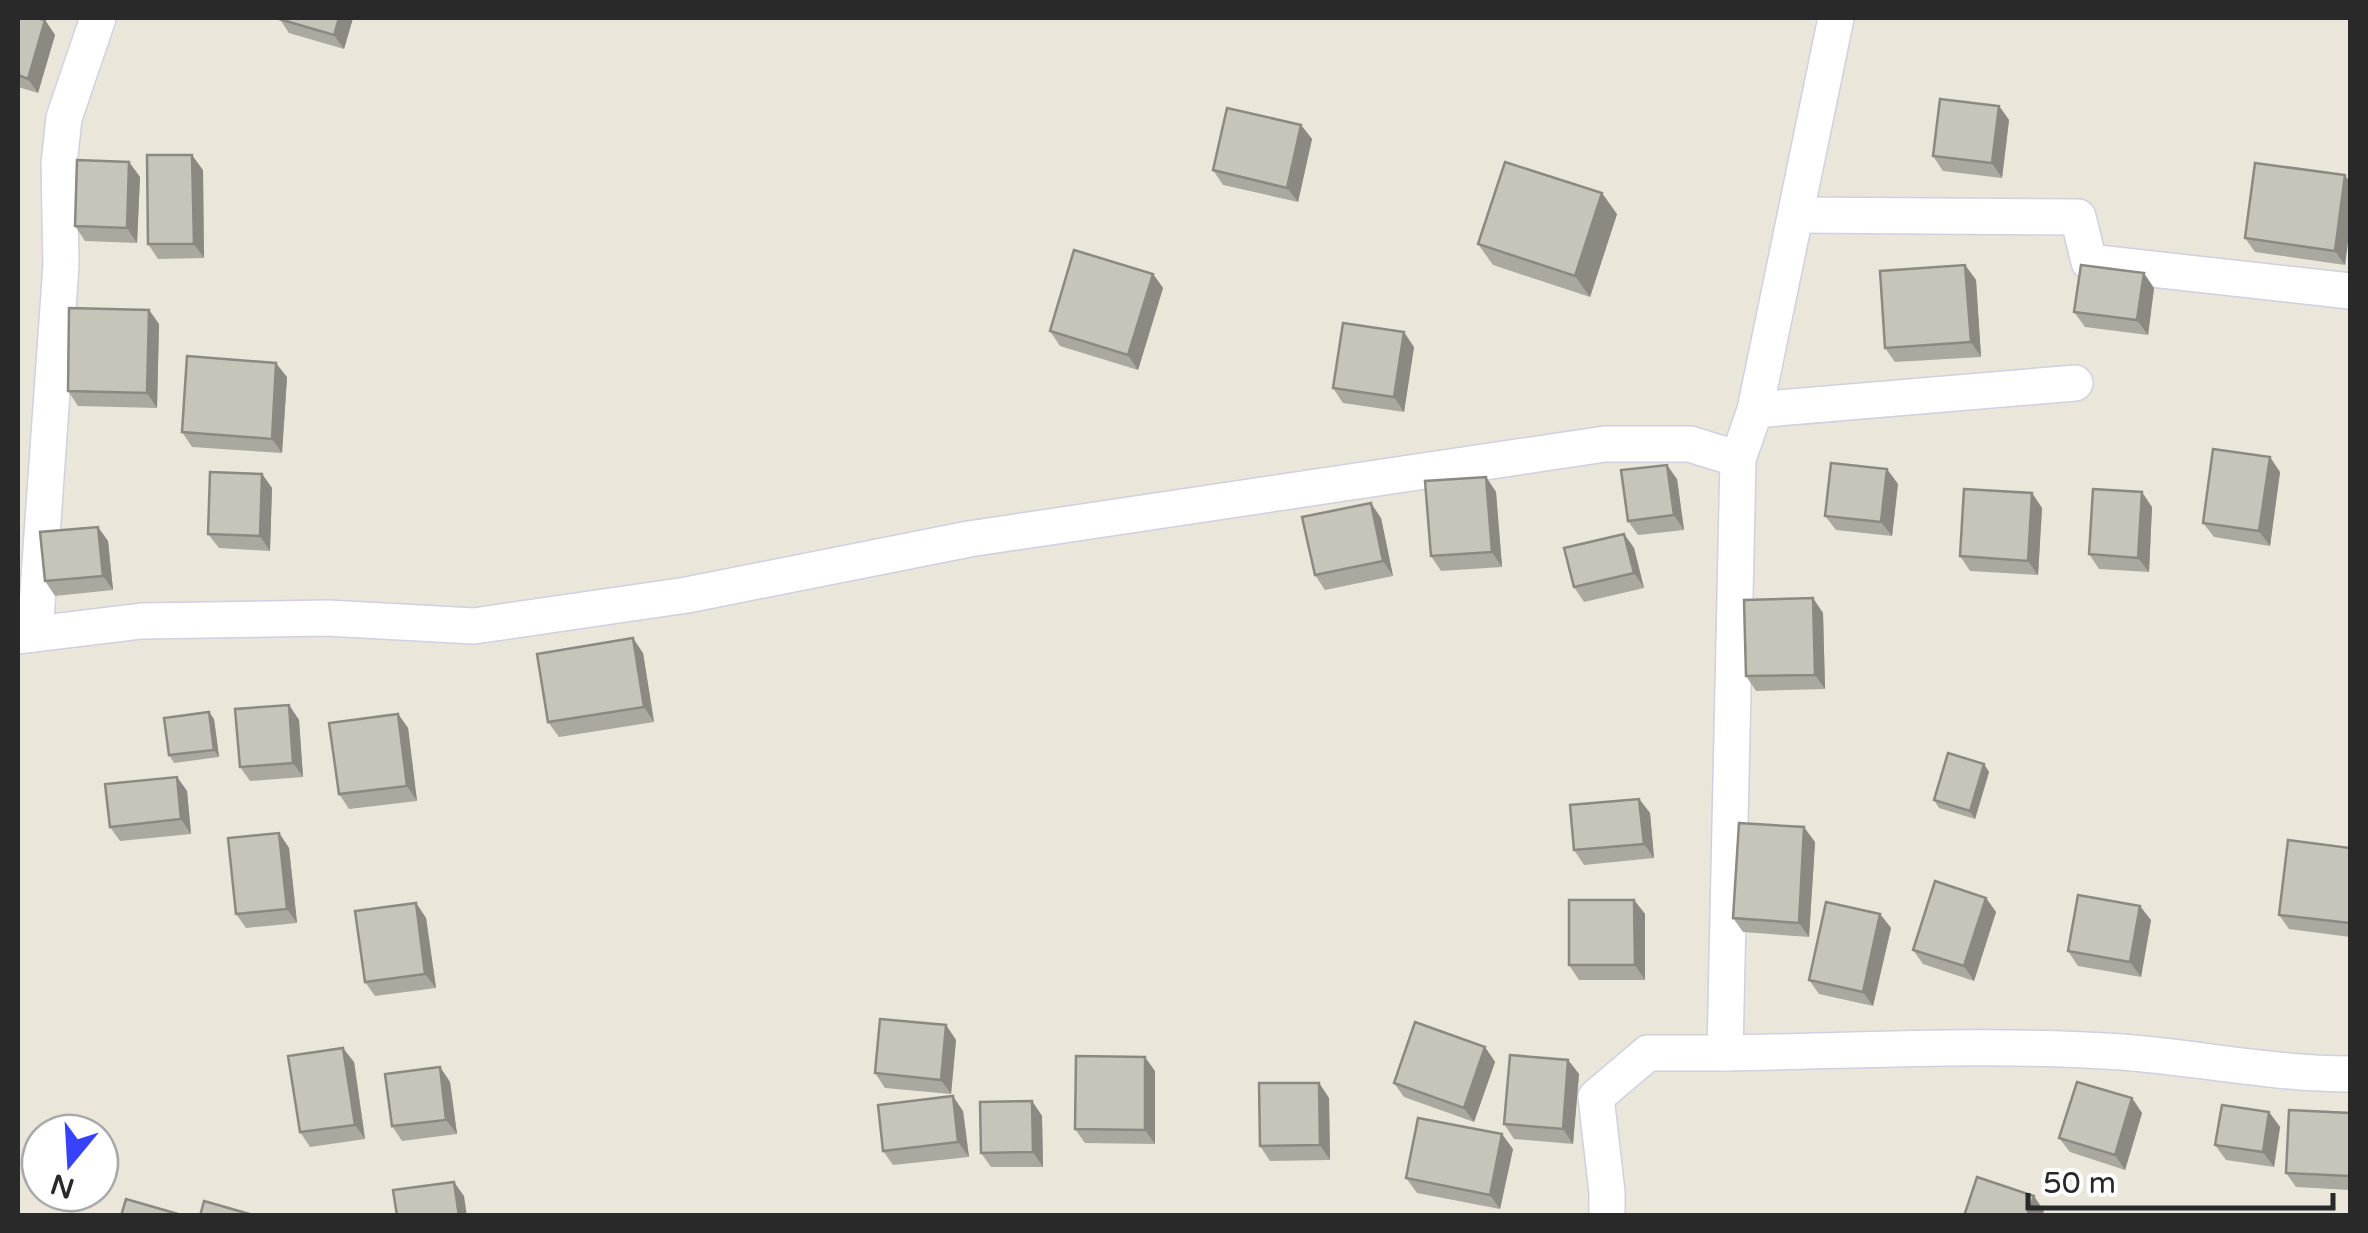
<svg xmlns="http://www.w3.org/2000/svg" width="2368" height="1233" font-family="'Varela Round',sans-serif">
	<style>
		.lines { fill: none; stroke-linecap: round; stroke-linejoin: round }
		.minor-casing { stroke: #cfd0e2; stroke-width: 38 }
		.minor { stroke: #fff; stroke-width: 35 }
		.wall { fill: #aba99f }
		.shaded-wall { fill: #8b8982 }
		.building { fill: #c7c4b9; stroke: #8b8982; stroke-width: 2.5 }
	</style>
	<rect width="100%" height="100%" fill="#ebe6da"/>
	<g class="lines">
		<!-- minor casing -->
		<g class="minor-casing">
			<g id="minor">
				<path d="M1797 215 2078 217 2089 262 2350 291"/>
				<path d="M1755 410 2075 383"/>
				<path d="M35 634 61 265 59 164 64 118 98 18"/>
				<path d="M18 636 142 621 327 618 474 626 687 595 969 539 1605 444H1690L1738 459"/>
				<path d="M1725 1053C1857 1051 1991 1043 2122 1052 2199 1058 2274 1074 2350 1074"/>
				<path d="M1607 1216V1192L1596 1097 1648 1053H1725L1738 459 1755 410 1836 18"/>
			</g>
		</g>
		<!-- minor -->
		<use href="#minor" class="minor"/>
	</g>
	<!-- wall -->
	<g class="wall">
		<path d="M18 18 45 20 55 35 38 93 18 87Z"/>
		<path d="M279 18H353L344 49 289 33Z"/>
		<path d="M1999 106 2009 120 2002 178 1943 171 1933 156Z"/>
		<path d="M1301 125 1312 139 1298 202 1223 185 1213 170Z"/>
		<path d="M129 162 140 177 137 243 85 241 75 226Z"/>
		<path d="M203 170 204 258 158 259 148 244Z"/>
		<path d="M2345 175 2350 183V226L2345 265 2255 252 2245 238Z"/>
		<path d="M1617 214 1590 297 1493 265 1478 244Z"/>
		<path d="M1965 265 1976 280 1981 357 1895 362 1885 348Z"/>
		<path d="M1153 274 1163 288 1138 370 1060 346 1050 331Z"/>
		<path d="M2154 288 2148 335 2085 327 2074 312Z"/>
		<path d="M149 310 159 324 157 408 78 406 68 391Z"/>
		<path d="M1414 347 1404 412 1343 403 1333 388Z"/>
		<path d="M287 377 282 453 192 447 182 432Z"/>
		<path d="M2280 472 2270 546 2214 537 2203 523Z"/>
		<path d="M262 474 272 488 270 551 219 548 208 534Z"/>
		<path d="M1486 477 1496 492 1502 567 1441 571 1431 556Z"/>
		<path d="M1677 479 1684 530 1638 535 1628 521Z"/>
		<path d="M1898 484 1892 536 1836 530 1825 516Z"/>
		<path d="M2032 493 2042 508 2038 575 1970 571 1960 556Z"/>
		<path d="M2152 507 2149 572 2099 569 2089 554Z"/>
		<path d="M1381 518 1393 576 1325 590 1315 575Z"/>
		<path d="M1624 534 1634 548 1644 588 1584 602 1574 587Z"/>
		<path d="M108 541 113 590 55 596 45 581Z"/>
		<path d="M1823 613 1825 689 1756 691 1746 676Z"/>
		<path d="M643 653 654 722 559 737 548 722Z"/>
		<path d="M289 705 299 720 303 777 250 781 240 767Z"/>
		<path d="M398 714 408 728 417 801 349 809 339 794Z"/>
		<path d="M214 719 219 757 174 763 169 755Z"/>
		<path d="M1984 764 1989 772 1975 819 1939 808 1934 800Z"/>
		<path d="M177 777 187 791 191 834 120 841 110 827Z"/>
		<path d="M1639 799 1650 813 1654 858 1584 865 1574 850Z"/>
		<path d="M279 833 289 848 297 923 246 928 236 914Z"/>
		<path d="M1815 842 1809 937 1743 932 1733 918Z"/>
		<path d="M2350 848V937L2289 929 2279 915Z"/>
		<path d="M1986 898 1996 912 1974 981 1923 964 1913 950Z"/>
		<path d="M1634 900 1645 914V980H1579L1569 965Z"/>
		<path d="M416 903 426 918 436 988 375 996 365 982Z"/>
		<path d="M1880 914 1891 928 1873 1006 1819 994 1809 980Z"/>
		<path d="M2151 920 2141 977 2078 966 2068 951Z"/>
		<path d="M946 1025 956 1040 951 1094 885 1088 875 1073Z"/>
		<path d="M1485 1047 1495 1062 1474 1122 1404 1097 1394 1083Z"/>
		<path d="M1568 1060 1579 1074 1573 1144 1514 1139 1504 1124Z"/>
		<path d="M354 1062 365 1139 310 1147 300 1132Z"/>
		<path d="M440 1067 450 1082 457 1134 402 1141 392 1126Z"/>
		<path d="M1155 1071V1144L1085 1143 1075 1129Z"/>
		<path d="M1319 1083 1329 1098 1330 1160 1270 1161 1260 1146Z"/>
		<path d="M2132 1098 2142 1113 2125 1170 2070 1152 2059 1138Z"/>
		<path d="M1032 1101 1042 1116 1043 1167H991L981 1153Z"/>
		<path d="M963 1111 969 1157 893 1165 883 1151Z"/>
		<path d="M2269 1112 2280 1127 2274 1167 2226 1160 2215 1145Z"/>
		<path d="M2350 1113V1190L2296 1187 2286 1173Z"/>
		<path d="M1513 1149 1500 1209 1417 1193 1406 1178Z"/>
	</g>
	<!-- shaded-wall -->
	<g class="shaded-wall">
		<path d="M339 18H353L344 49 334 35Z"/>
		<path d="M45 20 55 35 38 93 28 79Z"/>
		<path d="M1999 106 2009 120 2002 178 1992 163Z"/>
		<path d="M1301 125 1312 139 1298 202 1287 188Z"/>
		<path d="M192 155 203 170 204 258 194 244Z"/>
		<path d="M129 162 140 177 137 243 127 228Z"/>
		<path d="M2345 175 2350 183V226L2345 265 2335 251Z"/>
		<path d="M1602 193 1617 214 1590 297 1575 276Z"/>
		<path d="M1965 265 1976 280 1981 357 1971 342Z"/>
		<path d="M2144 273 2154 288 2148 335 2137 320Z"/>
		<path d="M1153 274 1163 288 1138 370 1128 355Z"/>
		<path d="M149 310 159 324 157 408 147 393Z"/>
		<path d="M1404 332 1414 347 1404 412 1394 397Z"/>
		<path d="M276 363 287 377 282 453 272 439Z"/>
		<path d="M2270 457 2280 472 2270 546 2259 531Z"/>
		<path d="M1667 465 1677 479 1684 530 1674 515Z"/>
		<path d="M1887 469 1898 484 1892 536 1881 522Z"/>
		<path d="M262 474 272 488 270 551 260 536Z"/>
		<path d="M1486 477 1496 492 1502 567 1492 552Z"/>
		<path d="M2142 492 2152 507 2149 572 2138 558Z"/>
		<path d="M2032 493 2042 508 2038 575 2028 561Z"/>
		<path d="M1371 503 1381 518 1393 576 1383 561Z"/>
		<path d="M98 527 108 541 113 590 103 576Z"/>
		<path d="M1624 534 1634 548 1644 588 1634 573Z"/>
		<path d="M1813 598 1823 613 1825 689 1815 675Z"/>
		<path d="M633 638 643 653 654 722 644 707Z"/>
		<path d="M289 705 299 720 303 777 293 763Z"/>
		<path d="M209 712 214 719 219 757 214 750Z"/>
		<path d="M398 714 408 728 417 801 407 786Z"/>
		<path d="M1984 764 1989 772 1975 819 1970 811Z"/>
		<path d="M177 777 187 791 191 834 181 819Z"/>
		<path d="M1639 799 1650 813 1654 858 1644 844Z"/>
		<path d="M1804 827 1815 842 1809 937 1799 923Z"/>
		<path d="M279 833 289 848 297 923 287 909Z"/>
		<path d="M1986 898 1996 912 1974 981 1964 966Z"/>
		<path d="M1634 900 1645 914V980L1635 965Z"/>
		<path d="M416 903 426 918 436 988 425 974Z"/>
		<path d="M2140 906 2151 920 2141 977 2130 962Z"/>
		<path d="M1880 914 1891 928 1873 1006 1863 992Z"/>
		<path d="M946 1025 956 1040 951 1094 941 1080Z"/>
		<path d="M1485 1047 1495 1062 1474 1122 1464 1108Z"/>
		<path d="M343 1048 354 1062 365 1139 355 1125Z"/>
		<path d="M1145 1057 1155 1071V1144L1145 1130Z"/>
		<path d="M1568 1060 1579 1074 1573 1144 1563 1129Z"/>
		<path d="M440 1067 450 1082 457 1134 446 1120Z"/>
		<path d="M1319 1083 1329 1098 1330 1160 1320 1145Z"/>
		<path d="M953 1096 963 1111 969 1157 958 1142Z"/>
		<path d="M2132 1098 2142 1113 2125 1170 2115 1155Z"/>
		<path d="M1032 1101 1042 1116 1043 1167 1033 1152Z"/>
		<path d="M2269 1112 2280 1127 2274 1167 2263 1152Z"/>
		<path d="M1502 1134 1513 1149 1500 1209 1490 1195Z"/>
		<path d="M454 1182 464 1196 467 1216H459Z"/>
		<path d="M2034 1196 2044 1211 2042 1216H2027Z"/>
	</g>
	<!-- building -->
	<g class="building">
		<path d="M18 18H36L45 20 28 79 18 75Z"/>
		<path d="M279 18H339L334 35 279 19Z"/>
		<path d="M1940 99 1999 106 1992 163 1933 156Z"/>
		<path d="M1227 108 1301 125 1287 188 1213 170Z"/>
		<path d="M147 155H192L194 244H148Z"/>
		<path d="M77 160 129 162 127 228 75 226Z"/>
		<path d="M1505 162 1602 193 1575 276 1478 244Z"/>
		<path d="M2255 163 2345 175 2335 251 2245 238Z"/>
		<path d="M1074 250 1153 274 1128 355 1050 331Z"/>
		<path d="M1965 265 1971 342 1885 348 1880 271Z"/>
		<path d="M2081 265 2144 273 2137 320 2074 312Z"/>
		<path d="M69 308 149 310 147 393 68 391Z"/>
		<path d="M1343 323 1404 332 1394 397 1333 388Z"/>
		<path d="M187 356 276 363 272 439 182 432Z"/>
		<path d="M2213 449 2270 457 2259 531 2203 523Z"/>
		<path d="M1831 463 1887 469 1881 522 1825 516Z"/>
		<path d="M1667 465 1674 515 1628 521 1621 470Z"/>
		<path d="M210 472 262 474 260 536 208 534Z"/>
		<path d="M1486 477 1492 552 1431 556 1425 481Z"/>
		<path d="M1964 489 2032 493 2028 561 1960 556Z"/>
		<path d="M2093 489 2142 492 2138 558 2089 554Z"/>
		<path d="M1371 503 1383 561 1315 575 1302 517Z"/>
		<path d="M98 527 103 576 45 581 40 532Z"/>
		<path d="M1624 534 1634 573 1574 587 1564 548Z"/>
		<path d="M1813 598 1815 675 1746 676 1744 600Z"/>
		<path d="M633 638 644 707 548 722 537 654Z"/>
		<path d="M289 705 293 763 240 767 235 709Z"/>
		<path d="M209 712 214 750 169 755 164 718Z"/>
		<path d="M398 714 407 786 339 794 329 723Z"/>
		<path d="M1948 753 1984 764 1970 811 1934 800Z"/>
		<path d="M177 777 181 819 110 827 105 784Z"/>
		<path d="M1639 799 1644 844 1574 850 1570 805Z"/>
		<path d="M1739 823 1804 827 1799 923 1733 918Z"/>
		<path d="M279 833 287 909 236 914 228 838Z"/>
		<path d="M2288 840 2350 848V923L2279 915Z"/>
		<path d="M1935 881 1986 898 1964 966 1913 950Z"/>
		<path d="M2078 895 2140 906 2130 962 2068 951Z"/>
		<path d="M1569 900H1634L1635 965H1569Z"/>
		<path d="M1826 902 1880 914 1863 992 1809 980Z"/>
		<path d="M416 903 425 974 365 982 355 911Z"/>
		<path d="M880 1019 946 1025 941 1080 875 1073Z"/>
		<path d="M1415 1022 1485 1047 1464 1108 1394 1083Z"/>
		<path d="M343 1048 355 1125 300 1132 288 1056Z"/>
		<path d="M1510 1055 1568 1060 1563 1129 1504 1124Z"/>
		<path d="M1076 1056 1145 1057V1130L1075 1129Z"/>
		<path d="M440 1067 446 1120 392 1126 385 1074Z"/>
		<path d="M2077 1082 2132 1098 2115 1155 2059 1138Z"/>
		<path d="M1259 1083H1319L1320 1145 1260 1146Z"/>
		<path d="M953 1096 958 1142 883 1151 878 1105Z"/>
		<path d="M1032 1101 1033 1152 981 1153 980 1102Z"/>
		<path d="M2222 1105 2269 1112 2263 1152 2215 1145Z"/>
		<path d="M2289 1110 2350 1113V1176L2286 1173Z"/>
		<path d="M1418 1118 1502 1134 1490 1195 1406 1178Z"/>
		<path d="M1977 1177 2034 1196 2027 1216H1964Z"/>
		<path d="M454 1182 459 1216H397L393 1190Z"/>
		<path d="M126 1199 178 1214 121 1216Z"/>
		<path d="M204 1201 253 1215V1216H200Z"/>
	</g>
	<!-- border -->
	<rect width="2368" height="1233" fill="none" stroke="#292929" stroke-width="40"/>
	<!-- north arrow -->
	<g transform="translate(70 1163) rotate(198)"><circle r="48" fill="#ffffff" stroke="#a9a9a9" stroke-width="2.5"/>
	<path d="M0-8L18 38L0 25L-18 38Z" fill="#3742fc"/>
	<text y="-15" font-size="28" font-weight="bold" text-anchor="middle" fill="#292929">N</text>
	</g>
	<!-- scale -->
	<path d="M2028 1193v15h305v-15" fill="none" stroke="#292929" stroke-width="5"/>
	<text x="2043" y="1193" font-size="30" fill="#292929" stroke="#ffffff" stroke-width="8" paint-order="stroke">50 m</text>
</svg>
